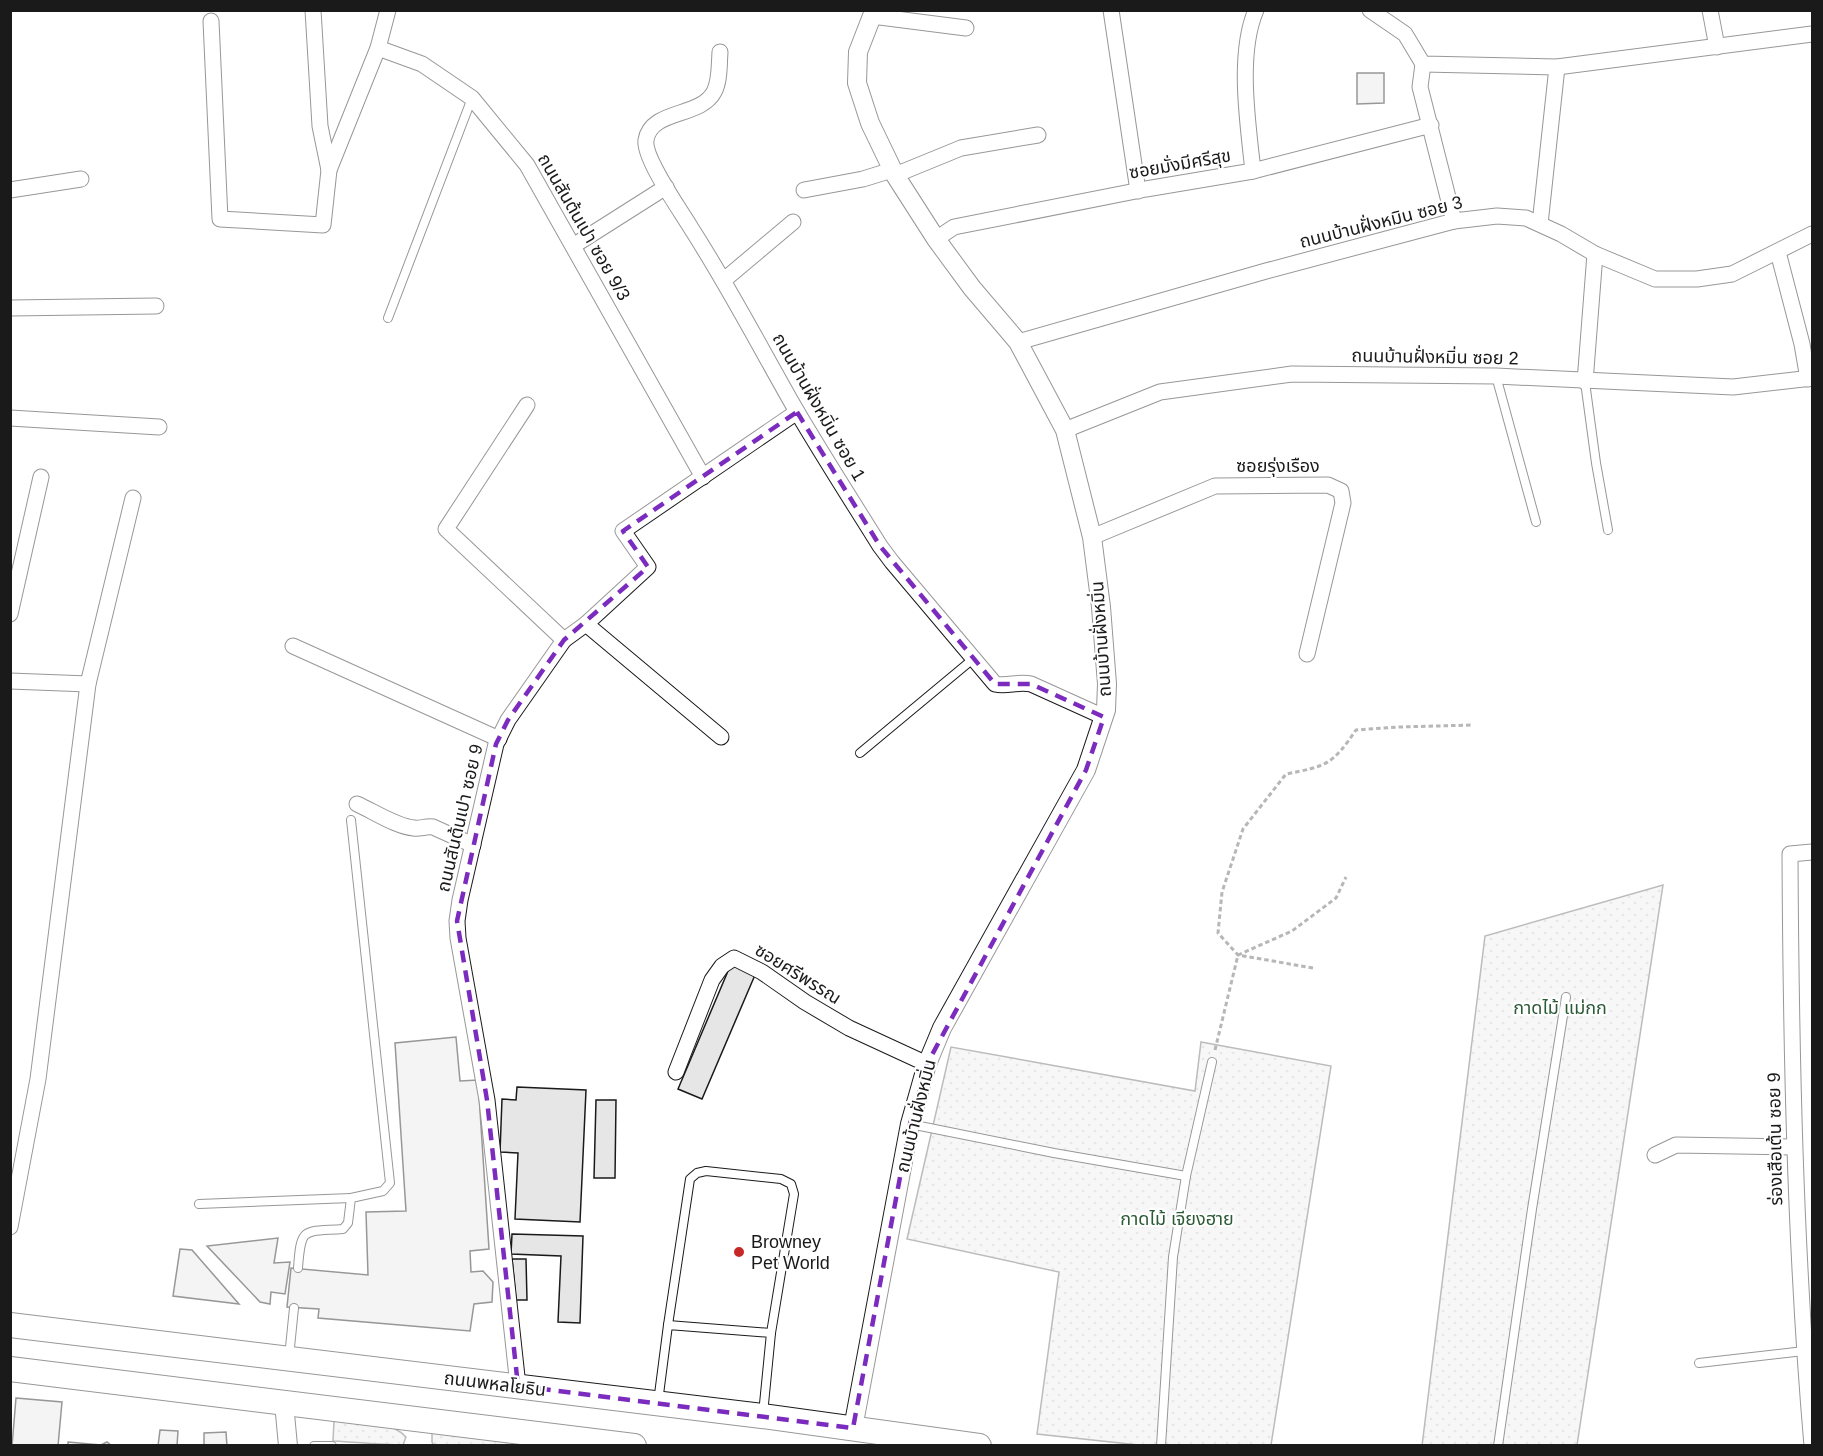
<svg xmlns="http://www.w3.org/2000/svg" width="1823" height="1456" font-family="Helvetica,'Noto Sans Thai',sans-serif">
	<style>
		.grass { fill: url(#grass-dots); stroke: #6a6a6a; stroke-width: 1.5 }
		.building { fill: #e6e6e6; stroke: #1a1a1a; stroke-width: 1.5 }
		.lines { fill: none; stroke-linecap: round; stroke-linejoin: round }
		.service-casing { stroke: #1a1a1a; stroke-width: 10 }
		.minor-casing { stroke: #1a1a1a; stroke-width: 17 }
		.tertiary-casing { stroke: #1a1a1a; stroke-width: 20 }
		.primary-casing { stroke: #1a1a1a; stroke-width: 26 }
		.path { stroke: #5f5f5f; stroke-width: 3; stroke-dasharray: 4.5 3; stroke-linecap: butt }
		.service { stroke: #fff; stroke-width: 8 }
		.minor { stroke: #fff; stroke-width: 15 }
		.tertiary { stroke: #fff; stroke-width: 18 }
		.primary { stroke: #fff; stroke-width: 24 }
		.marked { fill: none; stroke: #7b2cbf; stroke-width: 4.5; stroke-dasharray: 12 8; stroke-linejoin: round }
		.poi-dot { fill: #c62828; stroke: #fff; stroke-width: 2 }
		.labels { text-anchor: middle; stroke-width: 4.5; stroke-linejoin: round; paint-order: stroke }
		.street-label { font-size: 18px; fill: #1a1a1a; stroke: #fff }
		.park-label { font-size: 18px; fill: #2b5a34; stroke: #fff }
		.poi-label { font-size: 18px; fill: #1a1a1a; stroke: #fff; text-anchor: start }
	</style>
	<defs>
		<pattern id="grass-dots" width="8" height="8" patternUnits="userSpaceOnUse" patternTransform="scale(1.5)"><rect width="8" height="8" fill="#ededed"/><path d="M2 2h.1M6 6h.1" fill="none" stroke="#cbcbcb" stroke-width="1.8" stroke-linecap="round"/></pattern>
	</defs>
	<rect width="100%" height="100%" fill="#fff"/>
	<!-- grass -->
	<g class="grass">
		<path d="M1663 885 1577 1445 1422 1446 1485 936Z"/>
		<path d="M1201 1042 1331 1066 1271 1445 1148 1446 1037 1434 1059 1272 907 1239 951 1047 1195 1091Z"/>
		<path d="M334 1421C358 1422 389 1419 406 1437L403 1445C379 1445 357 1442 333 1441Z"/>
		<path d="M432 1430 521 1443 518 1446H434L432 1442Z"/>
	</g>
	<!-- building -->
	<g class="building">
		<path d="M1357 73H1384V103L1357 104Z"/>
		<path d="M731 964 755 975 702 1099 678 1089Z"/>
		<path d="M456 1037 460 1081 478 1080 489 1249 470 1251 471 1272 483 1271 493 1282 492 1302 474 1304 470 1331 318 1318 319 1309 287 1307 291 1268 368 1275 366 1212 406 1211 395 1043Z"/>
		<path d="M517 1087 586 1090 580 1222 515 1219 518 1153 500 1152 502 1099 516 1100Z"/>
		<path d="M596 1100H616L615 1178H594Z"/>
		<path d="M512 1234 583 1236 580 1323 558 1322 561 1256 511 1254Z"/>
		<path d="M278 1238 274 1263 290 1262 285 1294 271 1292 270 1304 260 1302 207 1246Z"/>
		<path d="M180 1249 192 1250 239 1304 173 1296Z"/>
		<path d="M512 1259H526L527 1300H516Z"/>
		<path d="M16 1398 62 1402 58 1446H12Z"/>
		<path d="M160 1430 178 1431 177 1446H158Z"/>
		<path d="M226 1432 227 1446H204V1433Z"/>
		<path d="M68 1442 101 1445 107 1442 112 1446H68Z"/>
	</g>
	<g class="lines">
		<!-- service casing -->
		<g class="service-casing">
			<g id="service">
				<path d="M388 318 472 98"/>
				<path d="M1496 376 1536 522"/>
				<path d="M1585 382 1596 463 1608 530"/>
				<path d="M860 753 973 659"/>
				<path d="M910 1124 1054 1153 1186 1176"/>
				<path d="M199 1204 351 1198"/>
				<path d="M298 1268C301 1226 303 1232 343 1229L348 1223 351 1198 383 1191 390 1183 351 820"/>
				<path d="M668 1325 690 1179 697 1173 706 1171 781 1179 791 1184 794 1194 771 1333"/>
				<path d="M289 1357 294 1308"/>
				<path d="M1699 1363 1804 1351"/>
				<path d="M658 1402 668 1325 771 1333 763 1414"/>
				<path d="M314 1446H332"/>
				<path d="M1161 1446 1173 1257 1186 1176 1212 1062"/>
				<path d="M1498 1446 1532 1209 1566 997"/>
			</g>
		</g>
		<!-- minor casing -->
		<g class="minor-casing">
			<g id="minor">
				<path d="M313 10 320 126 329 170"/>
				<path d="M1111 10 1138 191"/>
				<path d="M1370 10 1405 34 1423 64 1557 67 1812 34"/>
				<path d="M1710 10 1717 47"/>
				<path d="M872 16 966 28"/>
				<path d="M211 21 220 219 323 225 329 170 378 48 388 10"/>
				<path d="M378 48 422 64 472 98 527 165 703 477"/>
				<path d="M720 52C719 65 720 81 714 92 700 118 651 109 646 140 643 158 681 211 691 228 729 287 761 349 796 410 823 456 852 501 880 546L892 562 995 684C1007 687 1018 681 1031 684L1104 717"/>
				<path d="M1423 64 1420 87 1454 221"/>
				<path d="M1253 171C1248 124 1237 54 1256 10"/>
				<path d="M895 175 961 148 1038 135"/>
				<path d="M10 190 81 179"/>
				<path d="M804 190 863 179 892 170"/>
				<path d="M1540 224 1557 67"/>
				<path d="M936 239 954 227 1146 189 1253 171 1431 125"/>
				<path d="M573 246 666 187"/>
				<path d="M1778 252 1802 344 1808 379"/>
				<path d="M724 280 793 222"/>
				<path d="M10 308 156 306"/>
				<path d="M1018 342 1266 271 1454 221 1497 216 1526 218 1561 234 1595 254 1655 279H1697L1732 274 1812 234"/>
				<path d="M1585 382 1595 254"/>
				<path d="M527 405 446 529 564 640"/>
				<path d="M10 418 159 427"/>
				<path d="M1065 430 1160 392 1292 374 1496 376 1733 387 1812 378"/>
				<path d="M1092 537 1215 486 1328 485 1341 491 1343 503 1307 654"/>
				<path d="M10 614 41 477"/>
				<path d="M586 624 721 737"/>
				<path d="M293 646 499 739"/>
				<path d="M10 681 88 684"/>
				<path d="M357 804C373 811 397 827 414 828 420 829 426 826 433 827L473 845"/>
				<path d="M676 1072 712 980 722 966 734 958 762 972 805 1002 849 1028 927 1064"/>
				<path d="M1655 1155 1676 1145 1794 1147"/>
				<path d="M10 1227 38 1079 88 684 133 498"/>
				<path d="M518 1386 487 1100 458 938 457 921 460 900 496 744 508 720 564 640 586 624 648 567 623 531 797 412"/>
				<path d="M1812 1446C1795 1249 1791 1051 1790 854L1812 852"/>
			</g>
		</g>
		<!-- tertiary casing -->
		<g class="tertiary-casing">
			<g id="tertiary">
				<path d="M284 1403 288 1446"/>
				<path d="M853 1428 910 1124 927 1064 942 1028 1086 770 1106 710 1107 684 1101 607 1092 537 1065 430 1018 342 972 288 936 239 895 175 870 123 857 83 858 52 872 16 876 10"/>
			</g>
		</g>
		<!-- primary casing -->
		<g class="primary-casing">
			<g id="primary">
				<path d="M10 1325 762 1416 979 1446"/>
				<path d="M10 1369 634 1446"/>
			</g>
		</g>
		<!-- path -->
		<g class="path">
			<path d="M1313 968 1238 955 1218 933 1222 892 1243 829 1286 774C1327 766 1332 765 1356 730L1399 727 1473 725"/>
			<path d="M1215 1050 1238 955 1292 931 1336 898 1346 877"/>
		</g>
		<!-- service -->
		<use href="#service" class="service"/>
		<!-- minor -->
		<use href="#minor" class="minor"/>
		<!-- tertiary -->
		<use href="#tertiary" class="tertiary"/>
		<!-- primary -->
		<use href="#primary" class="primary"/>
	</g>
	<!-- marked area -->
	<path d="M0 0H1823V1456H0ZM797 412 880 546 995 684H1031L1104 717 1086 770 927 1064 910 1124 853 1428 518 1386 487 1100 457 921 496 744 508 720 564 640 648 567 623 531Z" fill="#fff" fill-opacity=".55" fill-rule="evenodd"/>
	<path class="marked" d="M797 412 880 546 995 684H1031L1104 717 1086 770 927 1064 910 1124 853 1428 518 1386 487 1100 457 921 496 744 508 720 564 640 648 567 623 531Z"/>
	<!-- markers -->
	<circle class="poi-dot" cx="739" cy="1252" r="6"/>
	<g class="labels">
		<!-- street labels -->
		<g class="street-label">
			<text transform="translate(1180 164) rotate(-10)" y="6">ซอยมั่งมีศรีสุข</text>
			<text transform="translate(1381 222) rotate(-14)" y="6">ถนนบ้านฝั่งหมิน ซอย 3</text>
			<text transform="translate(584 227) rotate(60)" y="6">ถนนสันต้นเปา ซอย 9/3</text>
			<text transform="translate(1435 357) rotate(1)" y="6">ถนนบ้านฝั่งหมิ่น ซอย 2</text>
			<text transform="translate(819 407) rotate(60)" y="6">ถนนบ้านฝั่งหมิ่น ซอย 1</text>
			<text x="1278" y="472">ซอยรุ่งเรือง</text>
			<text transform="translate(1101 639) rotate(-94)" y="6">ถนนบ้านฝั่งหมิ่น</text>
			<text transform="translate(460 818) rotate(-77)" y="6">ถนนสันต้นเปา ซอย 9</text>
			<text transform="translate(798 974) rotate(32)" y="6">ซอยศรีพรรณ</text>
			<text transform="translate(916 1116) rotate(-76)" y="6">ถนนบ้านฝั่งหมิ่น</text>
			<text transform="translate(1775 1139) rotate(-91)" y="6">ร่องเสือเต้น ซอย 9</text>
			<text transform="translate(495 1384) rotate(7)" y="6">ถนนพหลโยธิน</text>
		</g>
		<!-- park labels -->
		<g class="park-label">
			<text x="1560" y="1014">กาดไม้ แม่กก</text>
			<text x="1177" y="1225">กาดไม้ เจียงฮาย</text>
		</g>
		<!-- poi labels -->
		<g class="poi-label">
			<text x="751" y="1248">Browney<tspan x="751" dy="21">Pet World</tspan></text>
		</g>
	</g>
	<!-- border -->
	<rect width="1823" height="1456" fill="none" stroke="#1a1a1a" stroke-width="24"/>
</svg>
